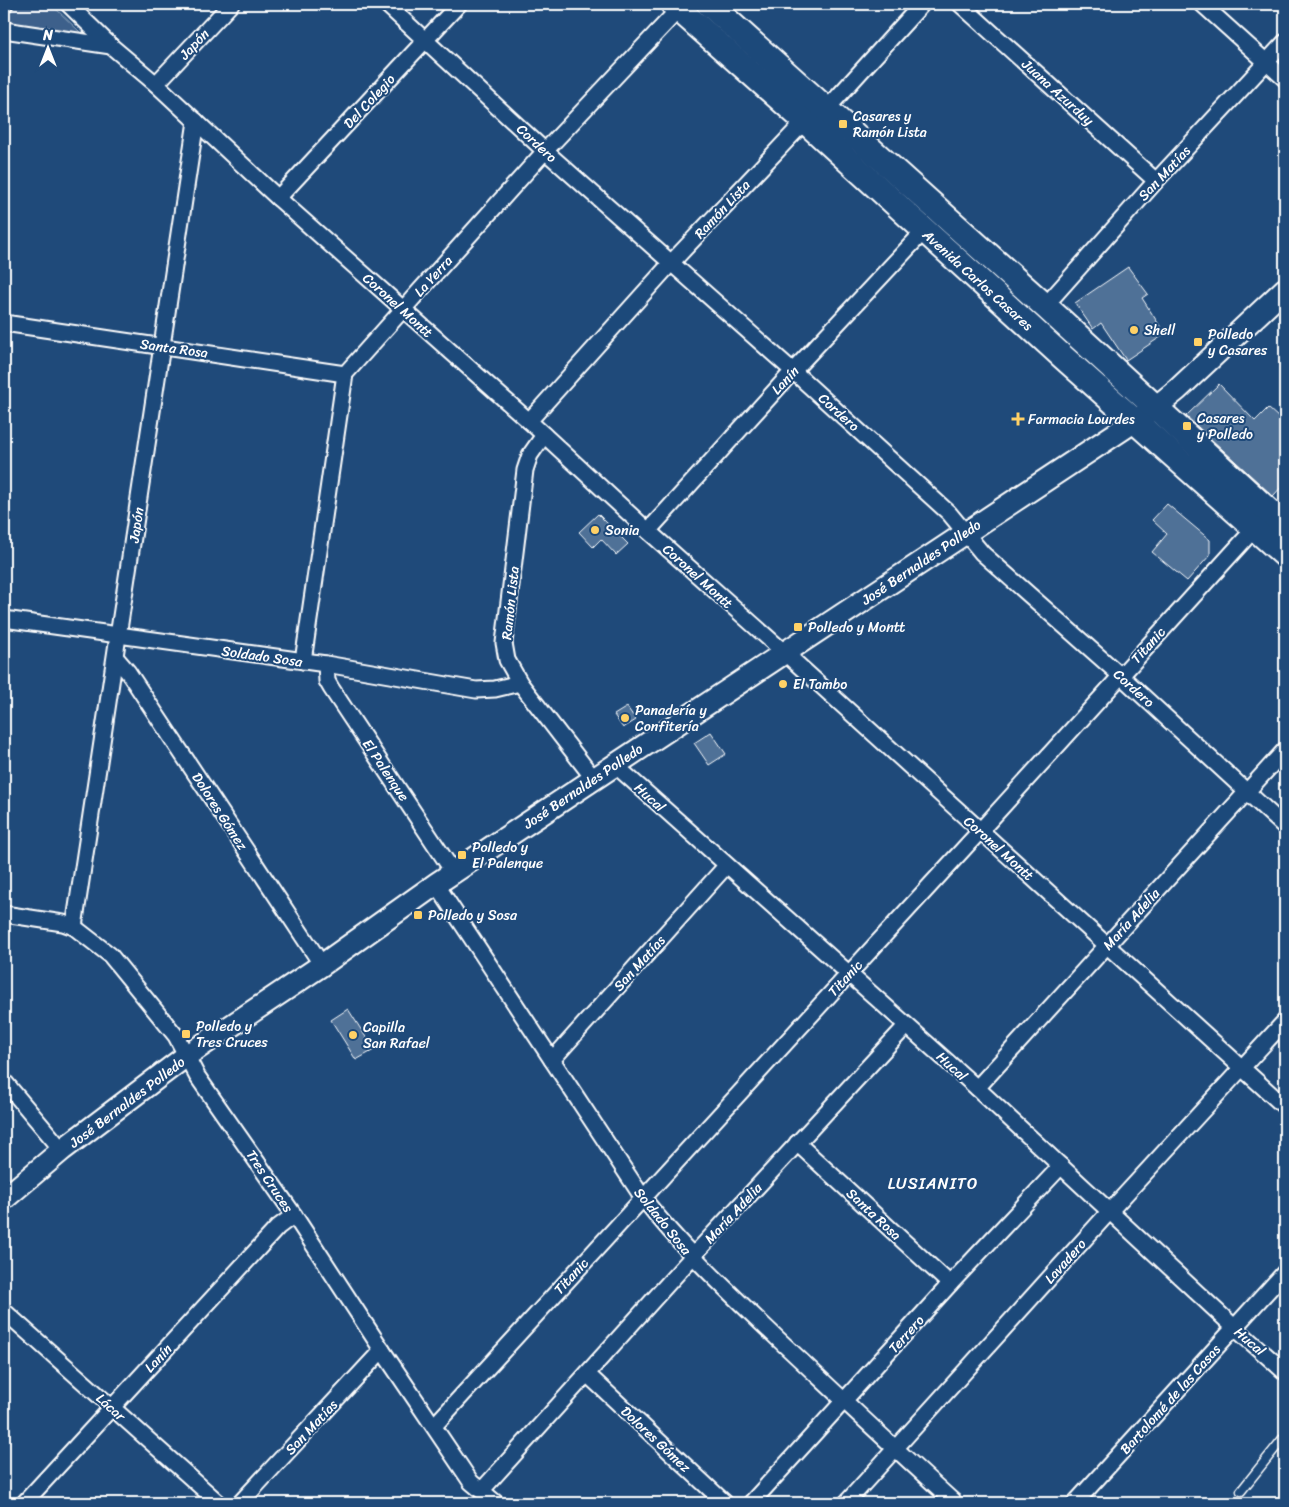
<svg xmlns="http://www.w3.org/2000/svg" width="1289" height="1507" font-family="Sriracha,sans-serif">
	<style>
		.green { fill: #3c618b; stroke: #9eb0c5 }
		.building { fill: #507197; stroke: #fff }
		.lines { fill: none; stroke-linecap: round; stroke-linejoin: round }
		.lane-casing { stroke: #fff; stroke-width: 11 }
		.street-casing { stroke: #fff; stroke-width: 19 }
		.secondary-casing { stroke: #fff; stroke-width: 25 }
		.primary-casing { stroke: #fff; stroke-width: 28 }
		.lane { stroke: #1f4a7a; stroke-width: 8 }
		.street { stroke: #1f4a7a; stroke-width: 15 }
		.secondary { stroke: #1f4a7a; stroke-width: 21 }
		.primary { stroke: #1f4a7a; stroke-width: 24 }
		.poi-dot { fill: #ffd166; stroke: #1f4a7a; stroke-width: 2 }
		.labels { text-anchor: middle; stroke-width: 4; stroke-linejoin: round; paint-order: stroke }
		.street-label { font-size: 14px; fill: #fff; stroke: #1f4a7a }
		.poi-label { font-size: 14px; fill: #fff; stroke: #1f4a7a; text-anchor: start }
		.quarter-label { font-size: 16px; letter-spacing: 1px; fill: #fff; stroke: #1f4a7a }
	</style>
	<rect width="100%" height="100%" fill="#1f4a7a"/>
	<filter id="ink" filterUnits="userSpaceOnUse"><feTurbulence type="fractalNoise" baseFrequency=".02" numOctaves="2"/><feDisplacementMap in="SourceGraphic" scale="10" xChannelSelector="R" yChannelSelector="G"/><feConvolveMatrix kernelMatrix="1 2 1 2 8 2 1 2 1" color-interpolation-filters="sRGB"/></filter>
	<g filter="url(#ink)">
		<!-- green -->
		<path class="green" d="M16 4H51L81 33 4 23V18Z"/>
		<!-- building -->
		<g class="building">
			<path d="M1128 267 1148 294 1142 298 1165 334 1126 360 1101 323 1093 329 1075 303Z"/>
			<path d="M1219 384 1255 421 1268 408 1280 419H1285V483L1273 496 1186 416Z"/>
			<path d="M1167 504 1210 540V555L1187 581 1152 552 1167 534 1152 520Z"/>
			<path d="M598 514 628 544 616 555 601 539 593 547 579 532Z"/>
			<path d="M627 707 636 720 623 728 614 715Z"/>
			<path d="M711 732 726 754 709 765 694 743Z"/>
			<path d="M348 1009 374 1050 356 1060 331 1020Z"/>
		</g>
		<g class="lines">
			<!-- lane casing -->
			<g class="lane-casing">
				<path id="lane" d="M1241 1491 1285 1436"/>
			</g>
			<!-- street casing -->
			<g class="street-casing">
				<g id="street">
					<path d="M68 4 111 46 156 84 278 198 529 421 648 531 785 653 1285 1107"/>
					<path d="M386 4 545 151 793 371 949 513 982 553 1121 676 1285 827"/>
					<path d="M960 4 1156 181"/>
					<path d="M1202 4 1285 79"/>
					<path d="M4 5 5 4"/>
					<path d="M4 30 111 46"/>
					<path d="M156 84 231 4"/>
					<path d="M278 198 459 4"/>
					<path d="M1045 306 1156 181 1285 42"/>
					<path d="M4 323 345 374"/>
					<path d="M529 421 671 263 805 121 825 109 834 101 922 4"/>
					<path d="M544 435 530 455 525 470 504 643 507 660 520 683 594 779"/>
					<path d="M648 531 793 371 924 231"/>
					<path d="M4 619 326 664 476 690 495 689 520 683"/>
					<path d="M116 658 128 672 322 965"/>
					<path d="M303 661 345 374 545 151 679 9"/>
					<path d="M326 664 327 681 331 688 454 873"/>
					<path d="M615 765 977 1088 1235 1328 1285 1372"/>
					<path d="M436 884 643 1198C683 1250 730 1293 777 1338 836 1393 895 1449 955 1503"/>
					<path d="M4 914 63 923 74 927 110 955 176 1036 197 1076 294 1215 382 1350 471 1482 496 1503"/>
					<path d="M74 927 196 121"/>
					<path d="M552 1060 726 866"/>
					<path d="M4 1081 62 1150"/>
					<path d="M977 1088 1285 750"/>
					<path d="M797 1143 950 1284"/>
					<path d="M4 1311 219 1503"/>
					<path d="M587 1374 725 1503"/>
					<path d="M434 1426 980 831 1255 528"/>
					<path d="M482 1490 692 1257 906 1026"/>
					<path d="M24 1503 278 1227 294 1215"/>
					<path d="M240 1503 382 1350"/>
					<path d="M751 1503 950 1284 1061 1166"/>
					<path d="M846 1503 1110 1211 1285 1021"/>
					<path d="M1075 1503 1285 1272"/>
				</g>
			</g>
			<!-- secondary casing -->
			<g class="secondary-casing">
				<path id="secondary" d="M4 1199 62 1150 186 1056 322 965 436 884 615 765 1156 407 1177 390 1285 289"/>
			</g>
			<!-- primary casing -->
			<g class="primary-casing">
				<g id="primary">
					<path d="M673 4 805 121 1063 357 1285 555"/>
					<path d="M709 4 1045 306 1285 526"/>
				</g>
			</g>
			<!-- lane -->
			<use href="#lane" class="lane"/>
			<!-- street -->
			<use href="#street" class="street"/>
			<!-- secondary -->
			<use href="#secondary" class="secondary"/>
			<!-- primary -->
			<use href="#primary" class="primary"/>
		</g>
	</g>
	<!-- markers -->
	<g class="poi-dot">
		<rect x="838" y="119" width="10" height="10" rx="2.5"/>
		<circle cx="1134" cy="330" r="5"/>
		<rect x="1193" y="337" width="10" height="10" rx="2.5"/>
		<path d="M1015.5 411.5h5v5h5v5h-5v5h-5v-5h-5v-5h5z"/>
		<rect x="1182" y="421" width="10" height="10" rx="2.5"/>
		<circle cx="595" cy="530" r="5"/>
		<rect x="793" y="622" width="10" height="10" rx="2.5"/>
		<circle cx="783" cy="684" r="5"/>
		<circle cx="625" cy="718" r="5"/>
		<rect x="457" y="850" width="10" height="10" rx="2.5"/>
		<rect x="413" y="910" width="10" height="10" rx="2.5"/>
		<rect x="181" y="1029" width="10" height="10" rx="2.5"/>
		<circle cx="353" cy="1035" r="5"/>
	</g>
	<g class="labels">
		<!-- street labels -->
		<g class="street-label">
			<text transform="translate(194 44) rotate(-47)" y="5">Japón</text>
			<text transform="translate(1058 92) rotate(42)" y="5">Juana Azurduy</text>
			<text transform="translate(369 101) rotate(-47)" y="5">Del Colegio</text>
			<text transform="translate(537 143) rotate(43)" y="5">Cordero</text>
			<text transform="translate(1164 173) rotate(-47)" y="5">San Matías</text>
			<text transform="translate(722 209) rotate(-47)" y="5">Ramón Lista</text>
			<text transform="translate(433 276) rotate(-48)" y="5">La Yerra</text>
			<text transform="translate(978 280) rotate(42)" y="5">Avenida Carlos Casares</text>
			<text transform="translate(398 305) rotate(42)" y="5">Coronel Montt</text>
			<text transform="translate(174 348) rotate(8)" y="5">Santa Rosa</text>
			<text transform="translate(785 380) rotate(-47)" y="5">Lanín</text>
			<text transform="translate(839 412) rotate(42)" y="5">Cordero</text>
			<text transform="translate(136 525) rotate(-82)" y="5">Japón</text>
			<text transform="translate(921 562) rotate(-34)" y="5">José Bernaldes Polledo</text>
			<text transform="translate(698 576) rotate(42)" y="5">Coronel Montt</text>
			<text transform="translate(510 603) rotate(-84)" y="5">Ramón Lista</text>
			<text transform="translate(1148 645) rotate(-48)" y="5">Titanic</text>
			<text transform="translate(262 656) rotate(8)" y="5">Soldado Sosa</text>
			<text transform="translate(1134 688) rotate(42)" y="5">Cordero</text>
			<text transform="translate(386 770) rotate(56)" y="5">El Palenque</text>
			<text transform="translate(583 786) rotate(-34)" y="5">José Bernaldes Polledo</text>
			<text transform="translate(650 797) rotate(42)" y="5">Hucal</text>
			<text transform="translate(220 811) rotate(57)" y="5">Dolores Gómez</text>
			<text transform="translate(999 848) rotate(42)" y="5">Coronel Montt</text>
			<text transform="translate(1131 919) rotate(-48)" y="5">María Adelia</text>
			<text transform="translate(639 963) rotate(-48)" y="5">San Matías</text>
			<text transform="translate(845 978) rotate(-47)" y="5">Titanic</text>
			<text transform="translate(952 1066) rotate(42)" y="5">Hucal</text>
			<text transform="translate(127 1102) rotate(-37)" y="5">José Bernaldes Polledo</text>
			<text transform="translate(270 1181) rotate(56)" y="5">Tres Cruces</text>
			<text transform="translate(733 1213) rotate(-47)" y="5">María Adelia</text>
			<text transform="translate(874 1214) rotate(43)" y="5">Santa Rosa</text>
			<text transform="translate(663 1221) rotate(51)" y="5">Soldado Sosa</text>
			<text transform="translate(1065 1261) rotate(-48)" y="5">Lavadero</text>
			<text transform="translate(571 1276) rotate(-47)" y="5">Titanic</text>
			<text transform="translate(906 1334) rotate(-48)" y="5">Terrero</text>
			<text transform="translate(1250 1341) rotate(41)" y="5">Hucal</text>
			<text transform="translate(158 1358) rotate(-47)" y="5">Lanín</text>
			<text transform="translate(1170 1399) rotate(-48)" y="5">Bartolomé de las Casas</text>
			<text transform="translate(111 1407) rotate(42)" y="5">Lácar</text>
			<text transform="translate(311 1427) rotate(-47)" y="5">San Matías</text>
			<text transform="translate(656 1439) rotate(43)" y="5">Dolores Gómez</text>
		</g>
		<!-- poi labels -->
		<g class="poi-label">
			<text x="853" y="121">Casares y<tspan x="853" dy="16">Ramón Lista</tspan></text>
			<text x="1144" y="335">Shell</text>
			<text x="1208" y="339">Polledo<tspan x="1208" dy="16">y Casares</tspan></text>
			<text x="1197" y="423">Casares<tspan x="1197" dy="16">y Polledo</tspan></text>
			<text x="1028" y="424">Farmacia Lourdes</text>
			<text x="605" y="535">Sonia</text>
			<text x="808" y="632">Polledo y Montt</text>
			<text x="793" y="689">El Tambo</text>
			<text x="635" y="715">Panadería y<tspan x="635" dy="16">Confitería</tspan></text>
			<text x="472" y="852">Polledo y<tspan x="472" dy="16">El Palenque</tspan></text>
			<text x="428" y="920">Polledo y Sosa</text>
			<text x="196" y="1031">Polledo y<tspan x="196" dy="16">Tres Cruces</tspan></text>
			<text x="363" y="1032">Capilla<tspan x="363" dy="16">San Rafael</tspan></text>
		</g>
		<!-- quarter labels -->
		<g class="quarter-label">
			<text x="933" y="1189">LUSIANITO</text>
		</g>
	</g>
	<!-- margin -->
	<rect width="1289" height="1507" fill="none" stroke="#1f4a7a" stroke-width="20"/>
	<rect x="10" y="10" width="1269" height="1487" fill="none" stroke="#fff" stroke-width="2" filter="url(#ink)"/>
	<!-- north arrow -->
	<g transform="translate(48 48)" stroke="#1f4a7a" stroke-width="4" paint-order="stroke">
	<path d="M0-4L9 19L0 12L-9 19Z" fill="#ffffff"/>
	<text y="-8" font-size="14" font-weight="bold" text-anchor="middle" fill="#ffffff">N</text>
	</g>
</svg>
